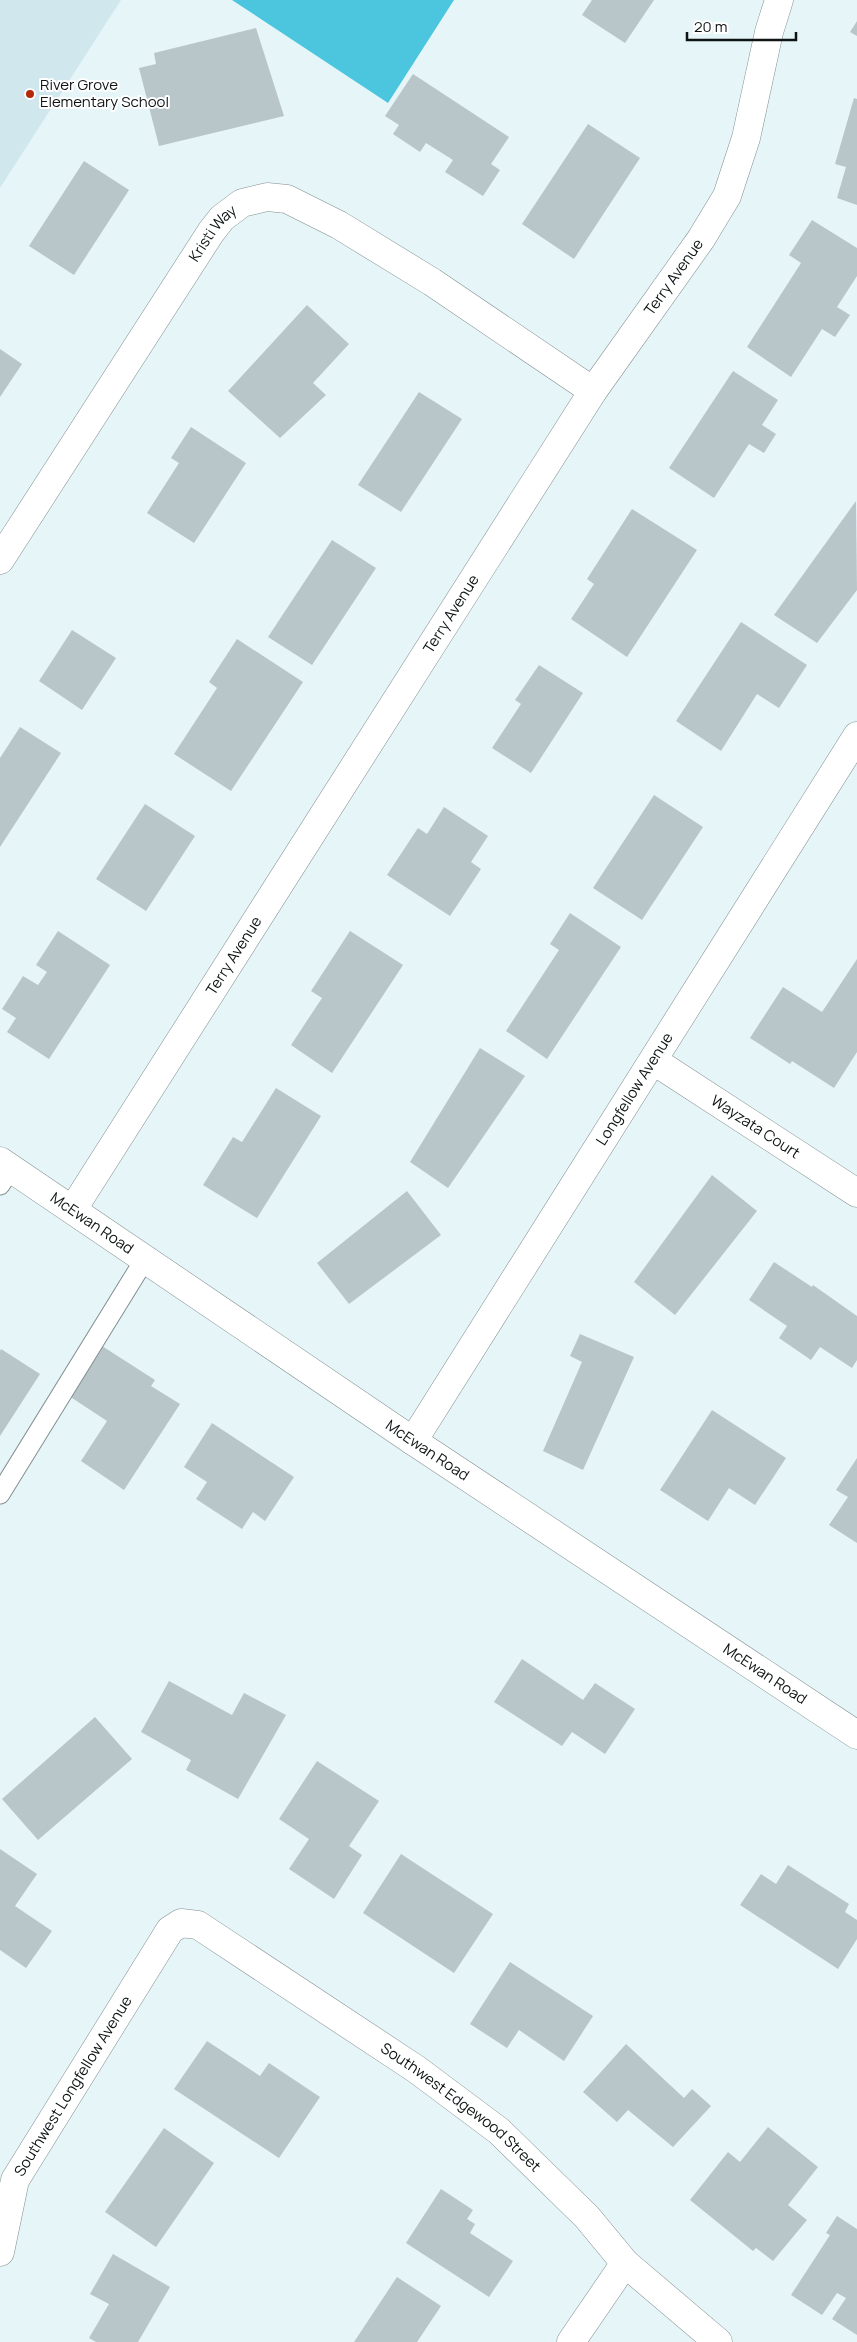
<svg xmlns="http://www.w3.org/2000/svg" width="857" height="2342" font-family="Manrope,sans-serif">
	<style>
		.built { fill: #d0e8ed }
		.forest { fill: #4bc6de }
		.building { fill: #b8c6c9 }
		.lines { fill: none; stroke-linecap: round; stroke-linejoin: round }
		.service-casing { stroke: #828f92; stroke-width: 21 }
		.minor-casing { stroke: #828f92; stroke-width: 29 }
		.tertiary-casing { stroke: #828f92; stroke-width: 29 }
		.service { stroke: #fff; stroke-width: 19 }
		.minor { stroke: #fff; stroke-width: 28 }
		.tertiary { stroke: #fff; stroke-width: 28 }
		.poi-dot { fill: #b42907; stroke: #fff; stroke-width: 2 }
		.labels { text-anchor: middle; stroke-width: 4; stroke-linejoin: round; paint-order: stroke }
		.poi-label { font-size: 15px; fill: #0e1314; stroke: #fff; text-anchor: start }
		.street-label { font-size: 15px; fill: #0e1314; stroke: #fff }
	</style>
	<rect width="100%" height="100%" fill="#e6f5f8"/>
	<!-- built -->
	<path class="built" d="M0 0H121L0 188Z"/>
	<!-- forest -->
	<path class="forest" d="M232 0H454L388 103Z"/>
	<!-- building -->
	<g class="building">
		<path d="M592 0H654L625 43 582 15Z"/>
		<path d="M857 21V36L850 32Z"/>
		<path d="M256 28 284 116 159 146 139 68 156 64 154 53Z"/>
		<path d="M413 74 509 137 491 164 500 170 483 196 445 172 453 160 426 143 420 152 393 134 399 125 385 116Z"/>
		<path d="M854 98 857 99V205L837 198 846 167 835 164Z"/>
		<path d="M588 124 640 158 574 259 522 224Z"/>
		<path d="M84 161 129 190 74 275 29 246Z"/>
		<path d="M812 220 857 248V276L837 307 850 315 835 337 822 329 791 377 747 347 801 263 789 255Z"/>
		<path d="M307 305 349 344 313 383 326 395 280 438 228 391Z"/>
		<path d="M0 349 22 364 0 397Z"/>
		<path d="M733 371 778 400 762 425 776 434 764 453 749 444 714 498 669 468Z"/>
		<path d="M419 392 462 419 401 512 358 485Z"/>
		<path d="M191 427 246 463 194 543 147 513 179 463 171 458Z"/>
		<path d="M856 501 857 590 817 643 774 615Z"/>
		<path d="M632 509 697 550 627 657 571 619 594 584 587 579Z"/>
		<path d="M332 540 376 568 312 665 268 637Z"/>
		<path d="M741 622 807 665 779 708 757 694 721 751 676 721Z"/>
		<path d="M72 630 116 658 82 710 39 681Z"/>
		<path d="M237 639 303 682 231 791 174 754 217 688 209 682Z"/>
		<path d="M539 665 583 693 531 773 492 748 521 704 515 700Z"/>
		<path d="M20 727 61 753 0 847V758Z"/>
		<path d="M654 795 703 827 642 920 593 888Z"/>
		<path d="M145 804 195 836 146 911 96 879Z"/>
		<path d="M444 807 488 836 471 862 481 869 450 916 387 875 418 828 427 834Z"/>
		<path d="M570 913 621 947 547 1059 506 1031 559 950 550 944Z"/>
		<path d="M58 931 110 965 49 1059 7 1032 16 1018 2 1009 23 976 38 985 47 972 36 965Z"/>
		<path d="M350 931 403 965 332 1073 291 1045 322 998 311 991Z"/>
		<path d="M857 959V1052L834 1088 792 1061 790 1064 750 1038 783 987 822 1012Z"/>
		<path d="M480 1048 525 1076 448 1188 410 1162Z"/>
		<path d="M276 1088 321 1116 257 1218 203 1185 233 1137 242 1142Z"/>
		<path d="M712 1175 757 1211 675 1315 634 1282Z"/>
		<path d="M407 1191 441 1235 349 1304 317 1263Z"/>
		<path d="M774 1262 812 1287 813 1285 857 1316V1360L852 1368 820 1347 811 1360 779 1338 787 1326 749 1300Z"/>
		<path d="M580 1334 634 1357 583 1470 543 1451 582 1362 570 1356Z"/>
		<path d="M102 1346 155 1380 151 1386 180 1404 124 1490 81 1461 107 1421 69 1396Z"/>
		<path d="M1 1349 40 1374 0 1436V1351Z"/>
		<path d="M712 1410 786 1458 755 1505 729 1488 708 1521 660 1490Z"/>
		<path d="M212 1423 294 1477 265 1521 253 1512 242 1529 196 1499 207 1482 184 1467Z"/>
		<path d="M857 1458V1543L829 1525 848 1497 836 1490Z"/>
		<path d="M522 1659 583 1700 595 1683 635 1709 605 1754 572 1732 562 1746 494 1702Z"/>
		<path d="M169 1681 232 1715 244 1693 286 1715 238 1799 186 1770 191 1760 141 1732Z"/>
		<path d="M95 1717 132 1759 38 1840 2 1799Z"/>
		<path d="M317 1761 379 1801 349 1846 362 1855 334 1899 289 1869 309 1839 279 1819Z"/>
		<path d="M0 1849 37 1874 15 1906 52 1931 26 1968 0 1950Z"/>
		<path d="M401 1854 493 1914 454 1973 363 1913Z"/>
		<path d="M788 1865 849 1904 845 1912 857 1920V1939L838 1969 740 1905 761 1874 776 1884Z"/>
		<path d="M510 1962 593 2016 564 2061 519 2030 507 2048 470 2024Z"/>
		<path d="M207 2041 260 2076 269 2063 320 2097 279 2158 174 2089Z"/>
		<path d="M626 2044 684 2098 692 2089 711 2106 673 2147 628 2110 617 2122 583 2092Z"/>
		<path d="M768 2127 818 2167 788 2205 807 2220 773 2261 756 2248 753 2251 690 2200 728 2152 740 2162Z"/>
		<path d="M164 2128 214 2163 156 2247 105 2212Z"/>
		<path d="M441 2189 473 2210 467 2219 475 2224 470 2233 513 2261 489 2297 406 2243Z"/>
		<path d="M837 2216 857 2229V2335L832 2319 846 2298 837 2293 822 2315 791 2295 830 2235 826 2233Z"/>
		<path d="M113 2254 170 2287 138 2342H96L89 2338 109 2304 90 2294Z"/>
		<path d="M397 2277 441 2306 417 2342H354Z"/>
	</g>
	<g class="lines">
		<!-- service casing -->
		<g class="service-casing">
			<g id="service">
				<path d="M0 1185 11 1168"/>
				<path d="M0 1494 145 1259"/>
			</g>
		</g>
		<!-- minor casing -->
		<g class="minor-casing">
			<g id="minor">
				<path id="s1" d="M0 560 211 232 222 218 242 203 267 197 287 199 339 225 432 282 593 391"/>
				<path id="s2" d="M654 1061 857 1193"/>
				<path id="s3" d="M73 1209 593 391 701 239 727 196 746 138 769 32 779 0"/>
				<path id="s4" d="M413 1441 857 736"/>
				<path id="s5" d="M0 2252 15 2180 170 1930 181 1923 198 1925 416 2069 499 2131 587 2217 625 2263 718 2342"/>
				<path d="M571 2342 625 2263"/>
			</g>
		</g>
		<!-- tertiary casing -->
		<g class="tertiary-casing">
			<g id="tertiary">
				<path id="s6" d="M0 1161 413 1441 857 1735"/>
			</g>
		</g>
		<!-- service -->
		<use href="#service" class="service"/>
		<!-- minor -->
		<use href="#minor" class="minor"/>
		<!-- tertiary -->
		<use href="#tertiary" class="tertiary"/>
	</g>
	<!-- markers -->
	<circle class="poi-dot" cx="30" cy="94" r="5"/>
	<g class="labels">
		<!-- poi labels -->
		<g class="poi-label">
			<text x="40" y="90">River Grove<tspan x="40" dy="17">Elementary School</tspan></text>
		</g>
		<!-- street labels -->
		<g class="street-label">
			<text dy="5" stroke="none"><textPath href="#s1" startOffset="390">Kristi Way</textPath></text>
			<text dy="5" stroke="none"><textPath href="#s3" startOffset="1109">Terry Avenue</textPath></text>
			<text dy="5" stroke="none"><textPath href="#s3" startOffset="705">Terry Avenue</textPath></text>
			<text dy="5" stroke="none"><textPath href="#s3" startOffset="300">Terry Avenue</textPath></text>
			<text dy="5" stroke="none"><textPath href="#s4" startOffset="416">Longfellow Avenue</textPath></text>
			<text dy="5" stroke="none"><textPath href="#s2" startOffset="121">Wayzata Court</textPath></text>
			<text dy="5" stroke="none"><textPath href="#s6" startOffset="111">McEwan Road</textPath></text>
			<text dy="5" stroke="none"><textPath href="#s6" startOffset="516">McEwan Road</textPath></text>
			<text dy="5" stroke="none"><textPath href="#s6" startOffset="921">McEwan Road</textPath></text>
			<text dy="5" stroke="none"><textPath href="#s5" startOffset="184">Southwest Longfellow Avenue</textPath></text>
			<text dy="5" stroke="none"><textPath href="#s5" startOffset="718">Southwest Edgewood Street</textPath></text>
		</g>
	</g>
	<!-- scale -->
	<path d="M687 32v8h109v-8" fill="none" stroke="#0e1314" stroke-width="2.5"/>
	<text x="694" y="32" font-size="15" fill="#0e1314" stroke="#ffffff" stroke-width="4" paint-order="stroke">20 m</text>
</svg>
